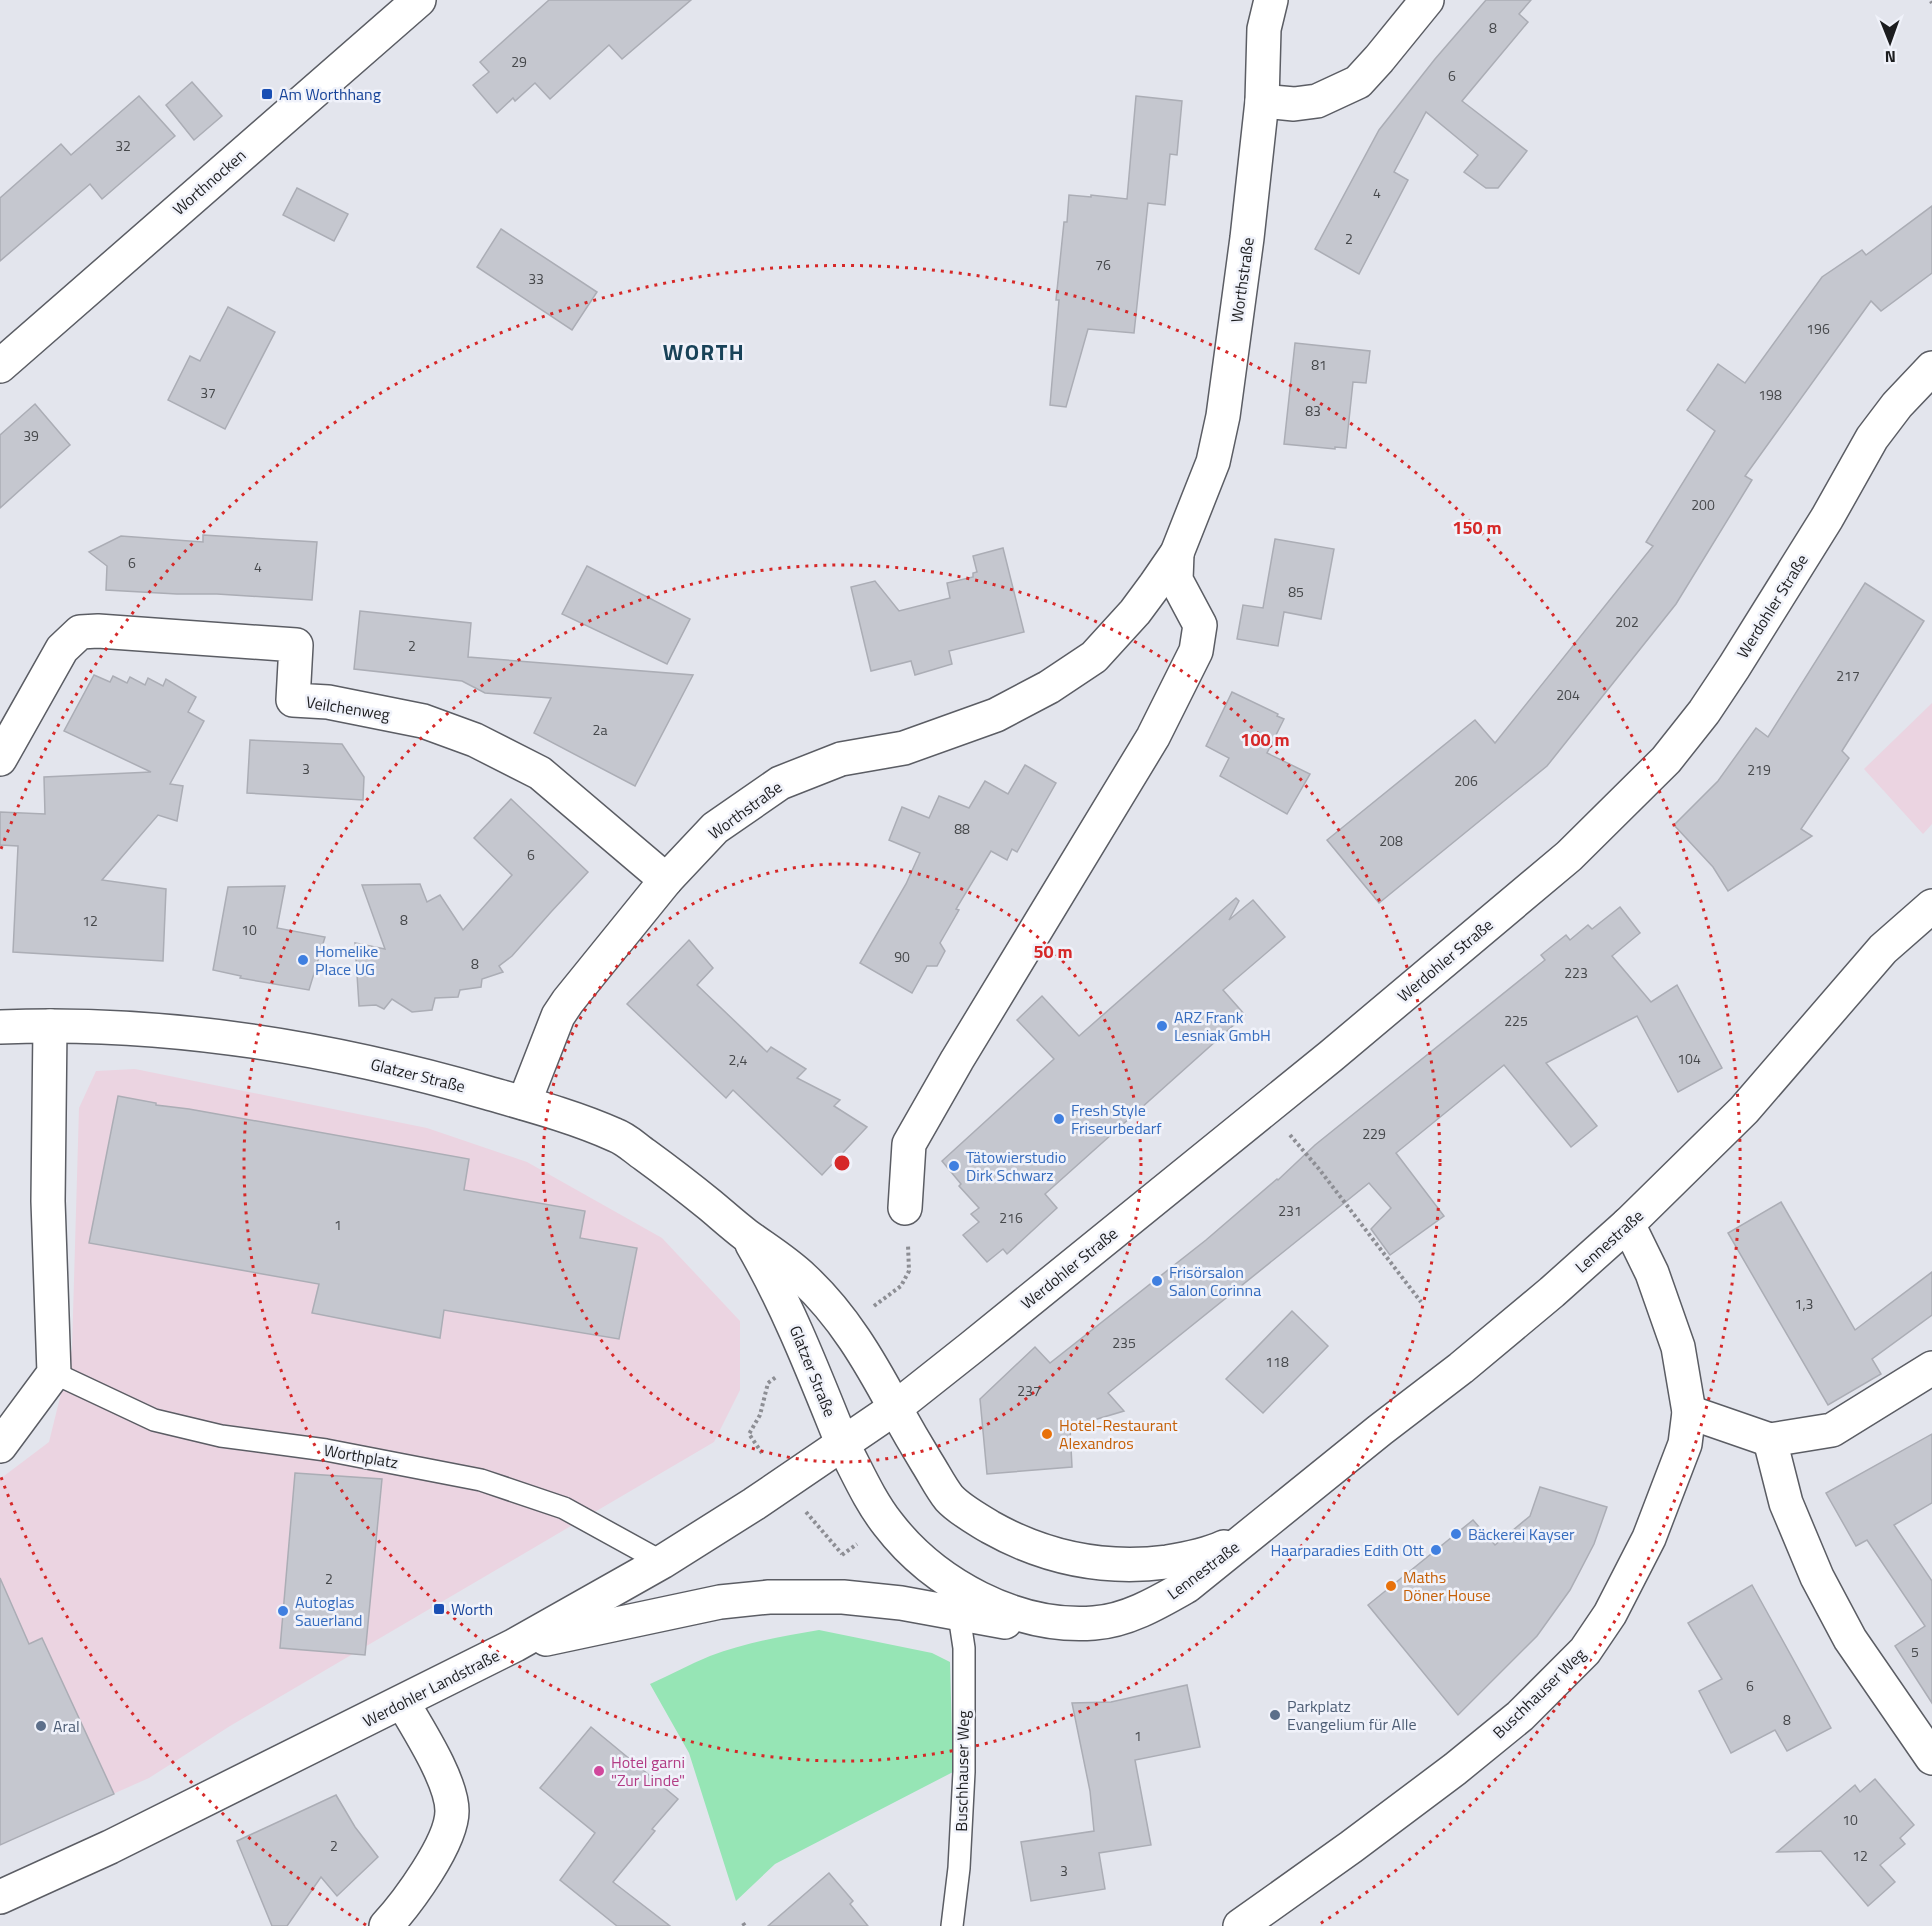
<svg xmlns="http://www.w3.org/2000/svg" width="1932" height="1926" font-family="'Titillium Web',sans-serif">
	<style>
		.commercial { fill: #ebd4e1 }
		.green { fill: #96e5b5 }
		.building { fill: #c5c7cf; stroke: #abadb5; stroke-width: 1.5 }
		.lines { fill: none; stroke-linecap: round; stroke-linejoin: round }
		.lane-casing { stroke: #5b5d64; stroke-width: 24 }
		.street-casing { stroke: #5b5d64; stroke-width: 36 }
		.secondary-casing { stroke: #5b5d64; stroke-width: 36 }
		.path { stroke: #8d8e94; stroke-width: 4; stroke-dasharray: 3 3; stroke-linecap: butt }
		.lane { stroke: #fff; stroke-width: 21 }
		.street { stroke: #fff; stroke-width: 33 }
		.secondary { stroke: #fff; stroke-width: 33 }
		.ring { fill: none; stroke: #d62828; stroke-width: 3; stroke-dasharray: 3 6 }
		.transit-dot { fill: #1a4fb4; stroke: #f0f2fa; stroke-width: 2 }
		.shop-dot { fill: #3f7fe0; stroke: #f0f2fa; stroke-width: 2 }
		.food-dot { fill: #e8710a; stroke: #f0f2fa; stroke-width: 2 }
		.service-dot { fill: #5c6f8a; stroke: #f0f2fa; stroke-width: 2 }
		.hotel-dot { fill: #d1479c; stroke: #f0f2fa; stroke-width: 2 }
		.labels { text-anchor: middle; stroke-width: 5; stroke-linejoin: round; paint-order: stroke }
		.number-label { font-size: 14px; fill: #46484b }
		.transit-label { font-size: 16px; fill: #164399; stroke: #f0f2fa; text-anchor: start }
		.street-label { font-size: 16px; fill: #1c1d1f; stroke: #f0f2fa }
		.shop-label { font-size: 16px; fill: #366cbe; stroke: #f0f2fa; text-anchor: start }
		.food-label { font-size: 16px; fill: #c56008; stroke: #f0f2fa; text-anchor: start }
		.service-label { font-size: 16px; fill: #4e5e75; stroke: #f0f2fa; text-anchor: start }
		.hotel-label { font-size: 16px; fill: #b23c85; stroke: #f0f2fa; text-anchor: start }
		.district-label { font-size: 22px; font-weight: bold; letter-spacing: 1.5px; fill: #184258; stroke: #f0f2fa }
		.centre { fill: #d62828; stroke: #f0f2fa; stroke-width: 3 }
		.ring-label { font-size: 18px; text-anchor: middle; font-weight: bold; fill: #d62828; stroke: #f0f2fa; stroke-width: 5; stroke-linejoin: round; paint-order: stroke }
	</style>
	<rect width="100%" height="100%" fill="#e3e5ed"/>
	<!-- commercial -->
	<g class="commercial">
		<path d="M1932 703V824L1923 834 1864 769Z"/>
		<path d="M135 1069 427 1128 527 1162 662 1238 740 1321V1390L714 1442 230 1726 149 1778 0 1844V1479L49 1442 72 1349 79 1108 96 1071Z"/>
	</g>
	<!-- green -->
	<path class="green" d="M819 1630 932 1653 950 1662 953 1772 775 1864 736 1901 689 1753 650 1684C670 1675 690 1664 710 1656 745 1643 782 1636 819 1630Z"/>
	<!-- building -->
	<g class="building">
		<path d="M549 0H691L622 59 609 45 550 99 535 83 515 101 513 98 497 113 473 85 489 72 480 62Z"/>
		<path d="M1486 0H1531L1519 14 1528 22 1462 101 1527 151 1498 188H1486L1464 172 1478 155 1426 112 1394 172 1408 180 1359 274 1315 249 1379 130 1435 59Z"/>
		<path d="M192 82 222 116 194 140 166 105Z"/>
		<path d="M139 96 175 136 102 199 90 184 0 261V198L61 144 71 155Z"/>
		<path d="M1136 96 1182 101 1177 155 1170 154 1165 205 1148 203 1134 333 1088 329 1066 407 1050 405 1059 300H1056L1064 222H1067L1069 195 1091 197V195L1127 199Z"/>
		<path d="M297 188 348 214 334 241 283 215Z"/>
		<path d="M1932 206V273L1881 311 1871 301 1745 476 1752 480 1676 604 1547 766 1379 903 1327 840 1475 720 1495 743 1653 546 1646 542 1715 431 1687 410 1718 364 1745 383 1822 277 1862 250 1866 255Z"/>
		<path d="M501 229 597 292 572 330 477 267Z"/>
		<path d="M228 307 275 332 225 429 168 400 190 356 200 361Z"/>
		<path d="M1295 343 1370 351 1366 383 1353 382 1346 448 1335 447V449L1284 444Z"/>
		<path d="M35 404 70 445 0 508V435Z"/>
		<path d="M203 535 317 542 312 600 217 594H177L106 590 107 566 89 552 121 536 203 542Z"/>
		<path d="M1275 539 1334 549 1321 619 1284 612 1278 646 1237 639 1243 605 1263 608Z"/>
		<path d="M1003 548 1024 632 949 651 952 664 915 675 911 661 871 671 851 587 875 581 899 611 950 598 947 583 973 577V573L977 572 973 556Z"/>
		<path d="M587 566 690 619 667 664 562 614Z"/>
		<path d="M1865 583 1924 621 1842 751 1849 758 1801 829 1812 836 1728 891 1713 867 1674 825 1718 781 1756 728 1768 737Z"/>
		<path d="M360 611 471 623 468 657 693 675 635 786 534 733 551 698 485 693 462 681 354 669Z"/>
		<path d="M94 675 110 682 113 676 127 683 130 677 145 685 148 678 163 686 166 679 196 697 188 712 204 721 170 784 183 786 177 821 158 815 102 880 166 889 163 961 13 952 18 846 0 845V812L45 814 44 777 151 772 64 731Z"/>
		<path d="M1232 692 1278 714 1277 716 1284 719 1267 753 1310 774 1287 814 1220 776 1229 758 1206 746Z"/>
		<path d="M250 740 342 744 364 777 363 800 247 793Z"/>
		<path d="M1025 765 1056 783 1017 852 1012 849 1007 860 991 851 956 909 959 910 940 943 945 951 937 966H927L912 993 860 963 906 884 920 853 889 840 902 807 929 818 939 796 969 808 985 781 1008 794Z"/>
		<path d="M511 799 588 872 551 912 512 956 499 966 503 972 482 979 481 987 460 990 458 997 435 998 432 1010 412 1012 392 999 384 1009 376 1005 359 1006 355 943 385 949 362 885 420 884 427 902 440 895 463 930 512 875 474 838Z"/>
		<path d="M285 886 277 928 325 937 309 990 240 978 241 976 213 970 228 887Z"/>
		<path d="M1236 898 1239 901 1229 920 1253 900 1285 937 1223 990 1245 1015 1045 1194 1057 1208 1007 1254 1003 1249 987 1262 963 1235 979 1222 971 1214 979 1208 959 1186 961 1184 942 1161 1054 1059 1017 1020 1042 996 1079 1036Z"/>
		<path d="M1620 907 1640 933 1612 956 1651 1002 1677 985 1722 1068 1678 1092 1637 1016 1546 1063 1597 1126 1571 1147 1504 1065 1396 1153 1444 1216 1390 1255 1371 1229 1391 1208 1369 1183 1108 1393 1124 1411 1070 1427 1072 1467 987 1474 980 1399 1035 1347 1050 1363 1206 1240 1277 1179 1278 1180 1315 1145 1545 960 1541 955 1566 935 1570 940 1588 925 1592 929Z"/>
		<path d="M689 940 713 968 697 985 767 1052 771 1047 806 1069 797 1078 840 1100 834 1106 867 1127 822 1175 733 1090 726 1098 627 1004Z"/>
		<path d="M118 1096 156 1103V1105L189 1109 469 1159 464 1190 585 1211 580 1238 637 1248 619 1339 444 1310 440 1338 312 1313 319 1284 89 1243Z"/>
		<path d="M1781 1202 1855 1330 1932 1272V1315L1872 1359 1881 1374 1828 1405 1728 1233Z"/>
		<path d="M1292 1311 1328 1346 1263 1413 1226 1379Z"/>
		<path d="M1932 1434V1503L1894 1525 1932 1581V1703L1895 1646 1925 1626 1867 1540 1856 1546 1826 1493Z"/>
		<path d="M295 1473 382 1479 365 1655 280 1648Z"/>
		<path d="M1540 1487 1607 1507 1594 1544 1570 1590 1537 1636 1458 1715 1368 1605 1473 1520 1495 1545 1530 1516Z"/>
		<path d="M0 1578 29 1644 42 1638 114 1794 0 1845Z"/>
		<path d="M1752 1585 1831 1728 1787 1751 1775 1730 1731 1753 1699 1691 1722 1679 1688 1623Z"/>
		<path d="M1187 1685 1200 1747 1135 1760 1151 1845 1099 1853 1105 1889 1031 1901 1021 1842 1094 1831 1090 1791 1072 1703 1111 1702Z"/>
		<path d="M591 1727 678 1799 652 1829 655 1831 613 1882 670 1926H617L560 1880 595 1833 540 1788Z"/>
		<path d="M1875 1779 1914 1825 1900 1838 1905 1844 1880 1865 1895 1882 1868 1906 1821 1851 1777 1852 1855 1785 1860 1792Z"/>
		<path d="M336 1795 355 1827 378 1857 337 1896 321 1877 287 1926H272L237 1841Z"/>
		<path d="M829 1873 853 1901 850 1904 868 1926H768Z"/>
	</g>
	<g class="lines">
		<!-- lane casing -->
		<g class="lane-casing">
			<g id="lane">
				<path d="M54 1373 154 1420 221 1436 326 1450 481 1480 564 1508 662 1562"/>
				<path d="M952 1926 959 1868 964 1772V1648L959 1615"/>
			</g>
		</g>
		<!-- street casing -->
		<g class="street-casing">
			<g id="street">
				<path d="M1262 101 1294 104 1317 101 1358 82 1379 59 1427 0"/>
				<path d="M0 366 419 0"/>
				<path d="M0 759 62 649 80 632 98 631 296 645 293 700 328 702 423 721 475 740 540 773 666 880"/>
				<path d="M0 1027C163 1020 332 1048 488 1093 530 1105 575 1117 615 1135 626 1139 635 1148 645 1155 667 1171 689 1188 710 1205 722 1215 733 1225 746 1235 765 1249 785 1261 803 1278 843 1315 869 1360 895 1408"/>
				<path d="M524 1103 558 1016 568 1001 666 880 715 828 780 783 841 759 904 748 996 715 1049 687 1094 657 1135 612 1155 585 1177 553 1213 462 1223 416 1247 238 1262 101 1264 29 1271 0"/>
				<path d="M905 1208 909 1144 957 1060 1153 737 1196 651 1200 625 1176 580 1177 553"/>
				<path d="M752 1244C789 1308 815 1376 843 1445"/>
				<path d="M1689 1412 1770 1440 1832 1430 1932 1368"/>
				<path d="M1770 1440 1786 1503 1817 1577 1850 1639 1932 1758"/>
				<path d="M0 1446 54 1373 48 1201 50 1026"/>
				<path d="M386 1926C407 1903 452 1843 452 1811 452 1781 418 1729 403 1703"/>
				<path d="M1240 1926 1351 1847 1455 1769 1520 1716 1585 1651 1610 1614 1649 1538 1685 1444 1689 1412 1678 1347 1652 1273 1628 1224"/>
			</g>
		</g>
		<!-- secondary casing -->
		<g class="secondary-casing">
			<g id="secondary">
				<path d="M895 1408C905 1426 916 1445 927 1463 934 1474 941 1488 949 1498 960 1510 977 1519 990 1527 1045 1558 1104 1570 1167 1562 1186 1559 1207 1555 1224 1547"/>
				<path d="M843 1445C857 1471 869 1500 888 1524 934 1584 1017 1629 1094 1623 1127 1621 1159 1602 1187 1586L1380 1430 1461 1368 1552 1292 1628 1224 1744 1110 1883 949 1932 906"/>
				<path d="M546 1639 720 1602 769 1597H843L901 1603 1005 1622"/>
				<path d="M0 1897 110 1847 515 1645 662 1562 754 1504 895 1408 972 1347 1331 1056 1569 856 1666 760 1704 712 1734 667 1827 518 1872 438 1897 405 1932 368"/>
			</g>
		</g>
		<!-- path -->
		<g class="path">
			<path d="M1931 1 1932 3"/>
			<path d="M1290 1135 1319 1169 1421 1302"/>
			<path d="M874 1306 901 1286 909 1271 908 1245"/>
			<path d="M762 1453 749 1434 760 1415 768 1383 776 1377"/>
			<path d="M806 1512 842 1554"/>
			<path d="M842 1555 857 1544"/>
			<path d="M743 1923 745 1926"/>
		</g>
		<!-- lane -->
		<use href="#lane" class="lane"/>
		<!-- street -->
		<use href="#street" class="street"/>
		<!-- secondary -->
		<use href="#secondary" class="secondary"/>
	</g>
	<!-- distance rings -->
	<g class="ring">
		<circle cx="842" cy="1163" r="299"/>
		<circle cx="842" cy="1163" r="598"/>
		<path d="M366 1925A898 898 0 0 1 1 1477M1 849A898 898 0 1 1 1318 1925"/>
	</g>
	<!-- markers -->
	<g class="transit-dot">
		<rect x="261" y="88" width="12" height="12" rx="3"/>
		<rect x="433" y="1603" width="12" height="12" rx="3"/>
	</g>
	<g class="shop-dot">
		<circle cx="303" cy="960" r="6"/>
		<circle cx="1162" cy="1026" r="6"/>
		<circle cx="1059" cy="1119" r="6"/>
		<circle cx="954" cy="1166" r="6"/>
		<circle cx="1157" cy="1281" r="6"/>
		<circle cx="1456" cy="1534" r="6"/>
		<circle cx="1436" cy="1550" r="6"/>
		<circle cx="283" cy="1611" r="6"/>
	</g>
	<g class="food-dot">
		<circle cx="1047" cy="1434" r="6"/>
		<circle cx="1391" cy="1586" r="6"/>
	</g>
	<g class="service-dot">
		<circle cx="1275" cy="1715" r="6"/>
		<circle cx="41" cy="1726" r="6"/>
	</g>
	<circle class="hotel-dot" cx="599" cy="1771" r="6"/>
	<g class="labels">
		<!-- number labels -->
		<g class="number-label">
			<text x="1493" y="33">8</text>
			<text x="519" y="67">29</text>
			<text x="1452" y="81">6</text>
			<text x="123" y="151">32</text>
			<text x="1377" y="198">4</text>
			<text x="1349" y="244">2</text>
			<text x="1103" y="270">76</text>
			<text x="536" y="284">33</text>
			<text x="1818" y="334">196</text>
			<text x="1319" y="370">81</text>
			<text x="208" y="398">37</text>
			<text x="1770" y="400">198</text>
			<text x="1313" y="416">83</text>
			<text x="31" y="441">39</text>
			<text x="1703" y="510">200</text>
			<text x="132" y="568">6</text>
			<text x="258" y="572">4</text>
			<text x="1296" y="597">85</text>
			<text x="1627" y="627">202</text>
			<text x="412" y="651">2</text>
			<text x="1848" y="681">217</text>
			<text x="1568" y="700">204</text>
			<text x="600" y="735">2a</text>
			<text x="306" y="774">3</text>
			<text x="1759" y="775">219</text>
			<text x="1466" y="786">206</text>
			<text x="962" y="834">88</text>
			<text x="1391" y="846">208</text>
			<text x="531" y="860">6</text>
			<text x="404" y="925">8</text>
			<text x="90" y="926">12</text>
			<text x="249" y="935">10</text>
			<text x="902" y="962">90</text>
			<text x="475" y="969">8</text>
			<text x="1576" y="978">223</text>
			<text x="1516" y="1026">225</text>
			<text x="1689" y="1064">104</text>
			<text x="738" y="1065">2,4</text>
			<text x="1374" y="1139">229</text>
			<text x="1290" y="1216">231</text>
			<text x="1011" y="1223">216</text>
			<text x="338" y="1230">1</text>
			<text x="1804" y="1309">1,3</text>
			<text x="1124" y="1348">235</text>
			<text x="1277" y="1367">118</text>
			<text x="1029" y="1396">237</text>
			<text x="329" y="1584">2</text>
			<text x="1915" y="1657">5</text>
			<text x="1750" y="1691">6</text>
			<text x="1787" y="1725">8</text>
			<text x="1138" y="1741">1</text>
			<text x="1850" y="1825">10</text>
			<text x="334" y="1851">2</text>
			<text x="1860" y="1861">12</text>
			<text x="1064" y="1876">3</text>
		</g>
		<!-- transit labels -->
		<g class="transit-label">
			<text x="279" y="100">Am Worthhang</text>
			<text x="451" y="1615">Worth</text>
		</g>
		<!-- street labels -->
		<g class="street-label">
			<text transform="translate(209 182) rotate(-41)" y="6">Worthnocken</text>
			<text transform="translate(1242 280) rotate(-82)" y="6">Worthstraße</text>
			<text transform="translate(1772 606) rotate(-58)" y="6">Werdohler Straße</text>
			<text transform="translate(348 708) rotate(9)" y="6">Veilchenweg</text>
			<text transform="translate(745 810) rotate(-36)" y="6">Worthstraße</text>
			<text transform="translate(1445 960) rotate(-40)" y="6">Werdohler Straße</text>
			<text transform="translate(418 1075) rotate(14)" y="6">Glatzer Straße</text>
			<text transform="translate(1609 1241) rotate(-42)" y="6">Lennestraße</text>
			<text transform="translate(1069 1268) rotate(-39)" y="6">Werdohler Straße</text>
			<text transform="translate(813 1371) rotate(68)" y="6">Glatzer Straße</text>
			<text transform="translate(361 1456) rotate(10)" y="6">Worthplatz</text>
			<text transform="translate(1203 1570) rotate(-37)" y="6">Lennestraße</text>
			<text transform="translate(431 1688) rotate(-27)" y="6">Werdohler Landstraße</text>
			<text transform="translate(1539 1693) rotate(-44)" y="6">Buschhauser Weg</text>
			<text transform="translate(962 1771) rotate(-89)" y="6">Buschhauser Weg</text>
		</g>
		<!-- shop labels -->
		<g class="shop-label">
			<text x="315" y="957">Homelike<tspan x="315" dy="18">Place UG</tspan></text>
			<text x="1174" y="1023">ARZ Frank<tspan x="1174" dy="18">Lesniak GmbH</tspan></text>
			<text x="1071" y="1116">Fresh Style<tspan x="1071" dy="18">Friseurbedarf</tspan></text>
			<text x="966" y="1163">Tätowierstudio<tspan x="966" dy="18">Dirk Schwarz</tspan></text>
			<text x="1169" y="1278">Frisörsalon<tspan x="1169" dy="18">Salon Corinna</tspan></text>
			<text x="1468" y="1540">Bäckerei Kayser</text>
			<text x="1424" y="1556" text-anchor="end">Haarparadies Edith Ott</text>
			<text x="295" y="1608">Autoglas<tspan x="295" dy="18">Sauerland</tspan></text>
		</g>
		<!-- food labels -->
		<g class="food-label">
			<text x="1059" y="1431">Hotel-Restaurant<tspan x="1059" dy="18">Alexandros</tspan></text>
			<text x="1403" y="1583">Maths<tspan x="1403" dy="18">Döner House</tspan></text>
		</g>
		<!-- service labels -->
		<g class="service-label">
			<text x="1287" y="1712">Parkplatz<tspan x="1287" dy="18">Evangelium für Alle</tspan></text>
			<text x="53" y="1732">Aral</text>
		</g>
		<!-- hotel labels -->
		<g class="hotel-label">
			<text x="611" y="1768">Hotel garni<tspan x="611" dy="18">"Zur Linde"</tspan></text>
		</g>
		<!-- district labels -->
		<g class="district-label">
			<text x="704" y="360">WORTH</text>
		</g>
	</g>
	<circle cx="842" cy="1163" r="9" class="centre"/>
	<g class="ring-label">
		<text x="1477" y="534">150 m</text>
		<text x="1265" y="746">100 m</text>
		<text x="1053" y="958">50 m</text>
	</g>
	<!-- north arrow -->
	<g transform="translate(1890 42) rotate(179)" stroke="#f0f2fa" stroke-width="4.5" paint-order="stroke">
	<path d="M0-4.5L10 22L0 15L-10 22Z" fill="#1c1d1f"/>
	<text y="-9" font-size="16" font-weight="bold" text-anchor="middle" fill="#1c1d1f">N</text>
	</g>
</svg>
